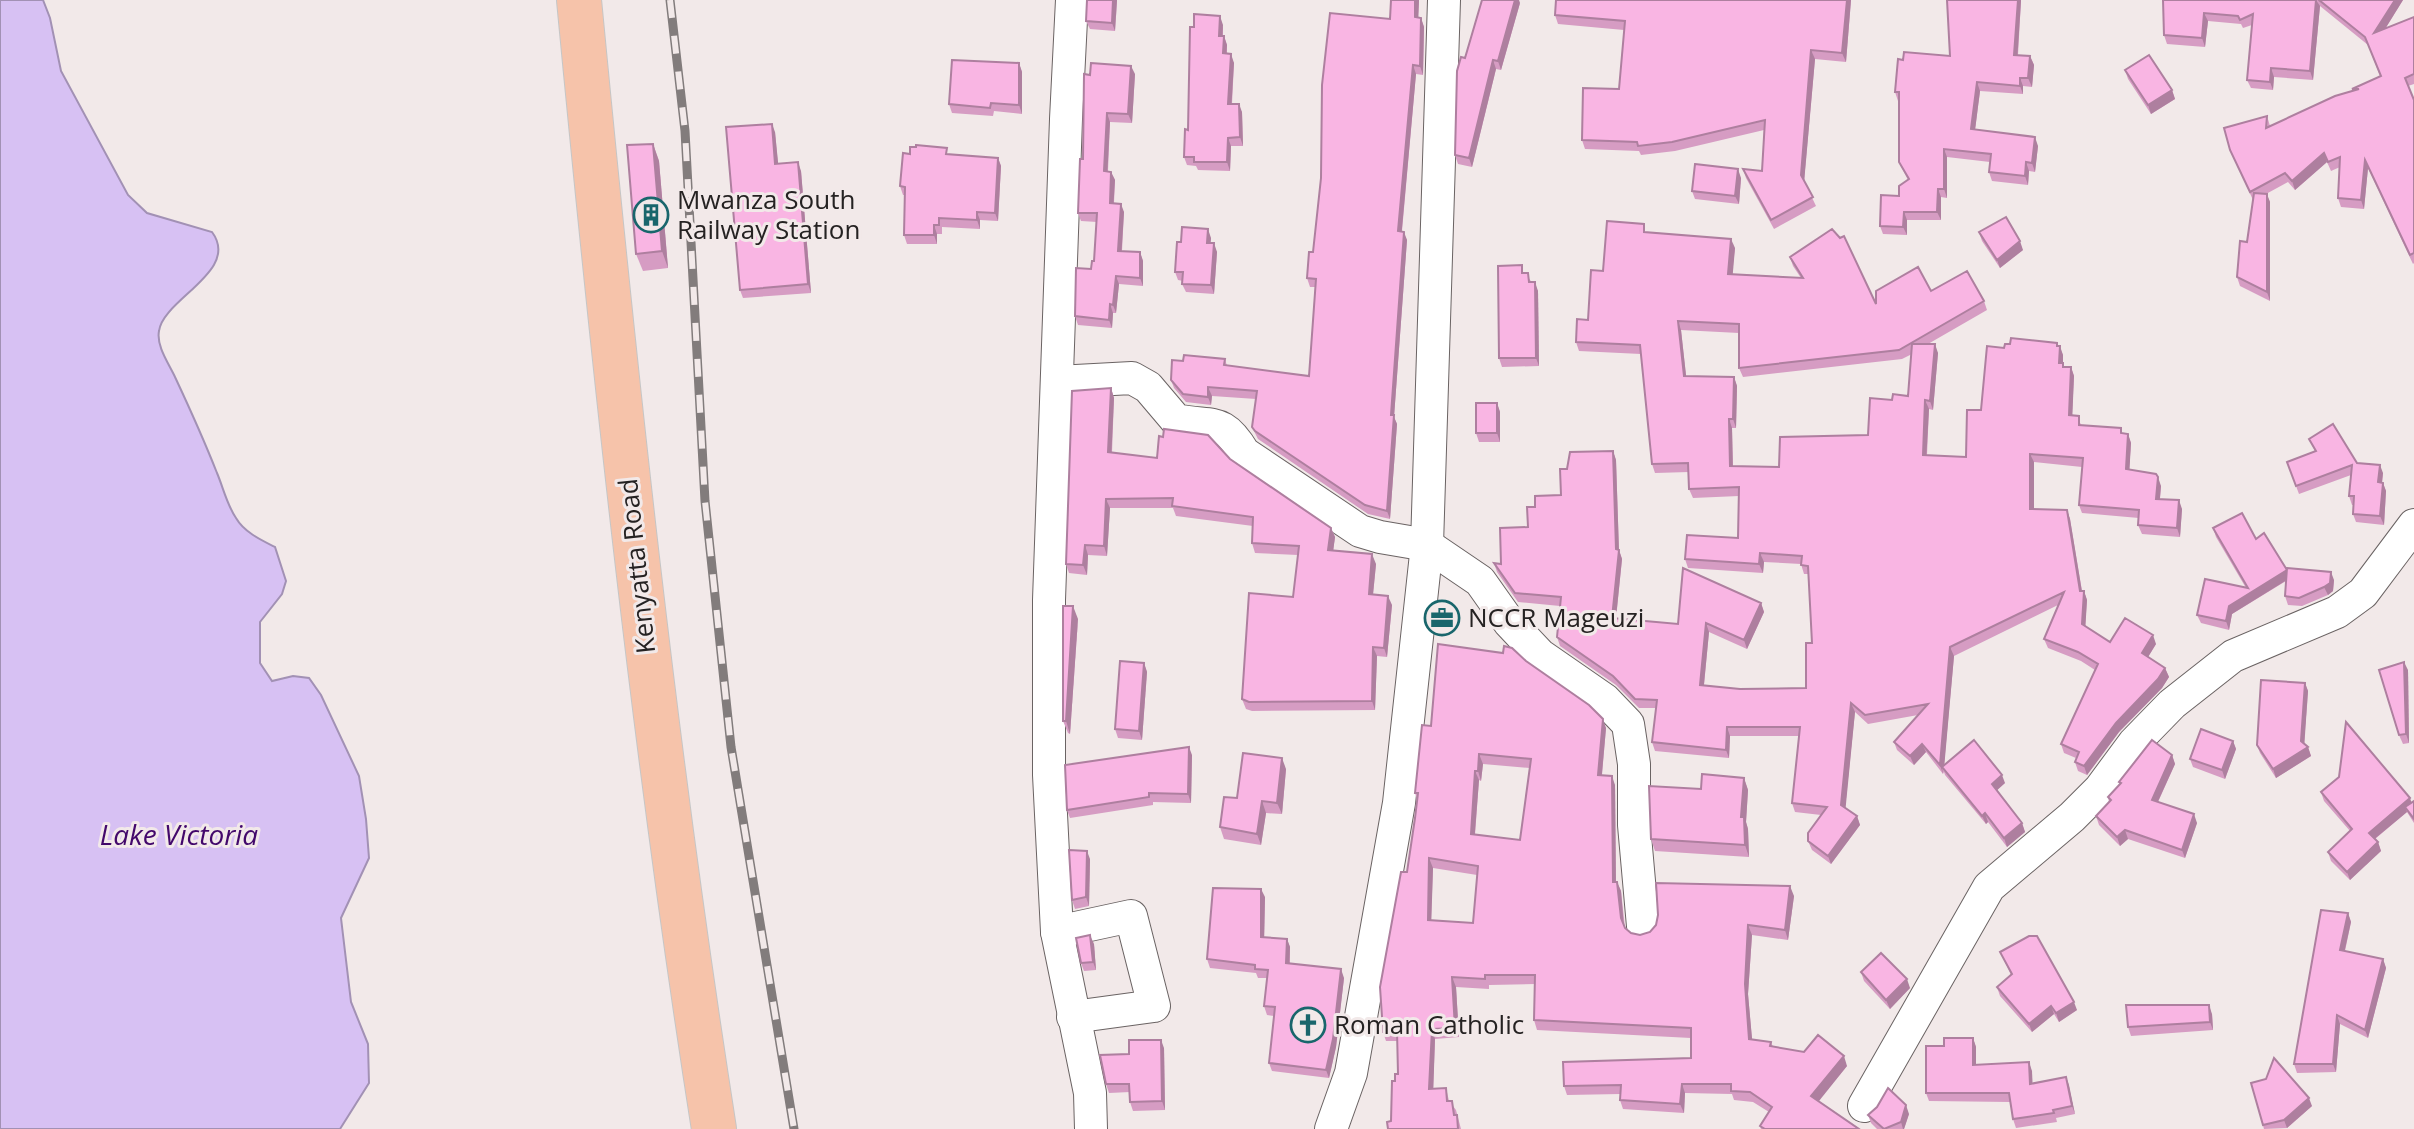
<svg xmlns="http://www.w3.org/2000/svg" width="2414" height="1129" font-family="'Open Sans',sans-serif">
	<style>
		.water { fill: #d7c1f3; stroke: #a291b4; stroke-width: 2 }
		.lines { fill: none; stroke-linecap: round; stroke-linejoin: round }
		.minor-casing { stroke: #6a6363; stroke-width: 34 }
		.trunk-casing { stroke: #c6c6c6; stroke-width: 46 }
		.minor { stroke: #fff; stroke-width: 32 }
		.trunk { stroke: #f6c3aa; stroke-width: 44 }
		.rail-casing { stroke: #827c7c; stroke-width: 9 }
		.rail { stroke: #f2e9e9; stroke-width: 6; stroke-dasharray: 18; stroke-linecap: butt }
		.wall { fill: #d69cc3; fill-rule: evenodd }
		.shaded-wall { fill: #ae7f9f }
		.building { fill: #f9b5e3; stroke: #ae7f9f; stroke-width: 2; fill-rule: evenodd }
		.labels { text-anchor: middle; stroke-width: 6; stroke-linejoin: round; paint-order: stroke }
		.poi-label { font-size: 26px; fill: #252222; stroke: #f2e9e9; text-anchor: start }
		.street-label { font-size: 26px; fill: #252222; stroke: #f2e9e9 }
		.water-label { font-size: 28px; font-style: italic; fill: #43086b; stroke: #f2e9e9 }
	</style>
	<rect width="100%" height="100%" fill="#f2e9e9"/>
	<!-- water -->
	<path class="water" d="M0 0H43L50 18 61 71 128 195 147 213 212 232C241 271 163 299 159 331 156 346 169 364 175 377 190 409 204 440 217 473 223 487 227 505 236 518 244 532 261 540 275 547L286 581 282 594 260 622V663L272 681 293 676 309 678 321 695 359 776 366 819 369 858 341 918 351 1002 368 1044 369 1083 340 1129H0Z"/>
	<g class="lines">
		<!-- minor casing -->
		<g class="minor-casing">
			<g id="minor">
				<path d="M1072 0 1066 119 1049 600V775L1057 932 1090 1093 1091 1129"/>
				<path d="M1057 382 1132 378 1148 387 1176 420C1213 428 1222 416 1244 453L1360 531 1380 537 1427 545 1480 581 1509 622 1540 655 1605 700 1628 724 1634 764V825L1643 926"/>
				<path d="M1057 932 1131 916 1154 1006 1073 1017"/>
				<path d="M1864 1106 1989 887 2072 817 2100 789 2134 743 2172 704 2233 656 2337 612 2363 593 2414 525"/>
				<path d="M1331 1129 1351 1073 1399 803 1427 545 1444 0"/>
			</g>
		</g>
		<!-- trunk casing -->
		<g class="trunk-casing">
			<path id="trunk" d="M579 0C615 378 655 754 714 1129"/>
		</g>
		<!-- minor -->
		<use href="#minor" class="minor"/>
		<!-- trunk -->
		<use href="#trunk" class="trunk"/>
		<!-- rail casing -->
		<g class="rail-casing">
			<path id="rail" d="M670 0 685 131 705 501 731 747 794 1129"/>
		</g>
		<!-- rail -->
		<use href="#rail" class="rail"/>
	</g>
	<!-- wall -->
	<g class="wall">
		<path d="M1087 0H1117L1115 31 1090 29 1086 21Z"/>
		<path d="M1391 0H1419L1418 18H1421L1424 27 1423 75 1416 74 1402 231 1407 240 1394 417 1397 424 1390 519 1368 514 1258 439 1252 427 1256 399 1212 396 1211 405 1186 402 1174 388 1171 380 1183 361 1225 359 1227 366 1309 376 1315 287H1310L1307 278 1313 252 1390 19Z"/>
		<path d="M1556 0H1851L1846 62 1815 59 1804 181 1816 206 1774 229 1746 178 1743 169 1762 171 1764 130 1675 151 1641 155 1639 151 1585 149 1582 140 1619 89 1624 30 1558 24 1555 15Z"/>
		<path d="M1947 0H2021L2018 55 2030 56 2034 65 2032 87 2023 86V94L1980 91 1975 130 2038 146 2035 172 2029 171 2028 185 1992 181 1989 172 1990 162 1947 157V198L1941 197V220H1907V235L1883 234 1880 226 1908 180 1899 162V101H1898L1895 92 1903 60 1950 56Z"/>
		<path d="M2163 0H2403L2385 29 2414 17V84L2408 86 2414 100V263L2413 264 2368 168 2364 209 2341 207 2338 198 2340 167 2331 171 2327 162 2295 190 2288 182 2266 194 2270 202V301L2240 286 2237 277 2247 242 2253 200 2230 150 2267 116 2270 126 2353 91 2352 89 2380 76 2368 45 2320 6 2313 80 2274 77 2273 90 2251 88 2247 80 2252 25 2243 28 2241 24 2208 21 2205 47 2167 44 2164 35Z"/>
		<path d="M1520 3 1501 70 1496 69 1472 167 1458 164 1455 155 1465 58Z"/>
		<path d="M1223 25V36H1224L1227 45V54L1234 63 1232 104 1242 112 1243 146H1231L1230 171 1198 170 1196 166 1187 165 1184 157 1188 130Z"/>
		<path d="M1019 63 1022 72V114L994 111 993 116 952 113 949 104Z"/>
		<path d="M2125 70 2172 90 2175 99 2151 114 2128 79Z"/>
		<path d="M1084 74H1135L1132 123 1110 122 1108 171 1111 172 1115 180 1114 203 1124 212 1122 251 1140 252 1143 261V286L1119 284 1116 313H1113L1112 328 1078 325 1075 316 1094 261 1097 222 1081 221 1078 213 1083 159Z"/>
		<path d="M775 132 778 164 801 171 811 293 743 298 740 290Z"/>
		<path d="M653 144 659 161 668 268 643 271 636 254Z"/>
		<path d="M950 154 998 158 1001 166 998 221 980 220V229L942 227V234H937V244H907L904 235 905 195H903L900 186Z"/>
		<path d="M1741 178 1739 204 1695 199 1692 191Z"/>
		<path d="M1647 232 1735 248 1732 274 1801 278 1793 266 1790 257 1876 304 1931 291 1984 301 1987 310 1928 344 1938 353 1933 410 1929 409 1927 455 1966 457 1981 410 2004 348 2057 343 2063 355V363L2064 367H2071L2074 376 2072 415 2082 425 2128 434 2131 443 2129 470 2161 486 2160 499 2182 509 2180 537 2142 534 2138 525 2139 518 2082 513 2079 505 2082 467 2034 462V509L2067 510 2070 519 2082 591H2084L2087 600 2085 627 2110 642 2156 644 2148 657 2165 668 2169 677 2162 688 2119 732 2087 775 2078 771 2075 762 2076 758 2064 753 2061 744 2095 670 2081 661 2048 648 2044 639 2058 605 1954 656 1944 765 2005 783 1997 790 2022 823 2025 832 2007 847 1988 822 1986 824 1945 775 1944 772 1943 774 1926 752 1914 765 1897 750 1894 742 1918 715 1868 724 1855 712 1845 808 1857 816 1860 825 1831 864 1812 850 1808 841 1821 815 1795 812 1792 803 1799 736H1730L1729 758 1655 751 1652 742 1656 708H1639L1616 685 1560 646 1557 637 1560 606 1518 602 1497 572 1494 563 1501 564 1528 527 1535 507 1561 495 1567 469 1613 451 1616 460 1619 550 1622 559 1616 619 1678 624 1761 603 1764 612 1747 649 1709 632 1704 685 1740 689 1806 688 1812 643 1809 574H1804L1801 564 1764 562 1763 573 1688 568 1685 559 1738 538 1739 496 1693 498 1689 489V472L1655 473 1652 464 1641 354 1579 351 1576 342 1588 320 1603 271ZM1681 330 1739 333V368L1743 377 1902 359 1912 354 1908 396 1892 400 1868 435 1779 467 1733 466 1732 428H1736L1737 386 1734 377 1686 376Z"/>
		<path d="M1979 232 2023 250 2000 268 1982 241Z"/>
		<path d="M1211 238 1210 243 1217 252 1214 294 1186 292 1182 284 1183 281 1178 280 1175 272Z"/>
		<path d="M1525 273 1538 291 1539 366 1502 367 1499 358Z"/>
		<path d="M1111 388 1114 398 1112 453 1157 458 1230 459 1331 528 1335 537 1333 551 1376 564 1373 595 1392 605 1387 657 1377 656 1375 710 1252 711 1246 709 1242 699 1293 597 1298 555 1255 553 1252 543 1253 526 1176 516 1173 508H1110L1107 556 1088 555 1087 575 1069 573 1066 564Z"/>
		<path d="M1497 403 1500 412V442H1479L1476 433Z"/>
		<path d="M2309 439 2357 463 2383 473 2382 483H2383L2386 491 2384 525 2356 522 2353 514 2354 505H2352L2349 496 2351 475 2299 494 2287 462 2315 451Z"/>
		<path d="M2213 528 2256 539 2287 571 2334 580 2333 591 2328 595 2302 606 2288 605 2285 596 2286 581 2232 614 2229 630 2201 623 2197 615 2246 588 2216 537Z"/>
		<path d="M1078 619 1070 734 1068 733 1063 721Z"/>
		<path d="M1526 661 1606 728 1602 775 1615 785 1616 882H1617L1621 891 1625 928 1631 933 1640 935 1794 896 1788 940 1752 935 1748 994 1752 1040 1771 1042 1773 1047 1847 1066 1818 1101 1860 1129H1761L1760 1126 1769 1112 1753 1102 1734 1100 1732 1094 1685 1093 1684 1113 1623 1109 1620 1100V1094L1567 1095 1564 1086 1691 1058V1038L1537 1030 1534 1020 1535 984 1489 985V989L1456 987 1459 1037 1435 1039 1433 1089 1446 1088 1449 1101 1456 1110 1461 1129H1388L1391 1121 1395 1081 1398 1074 1397 1041H1386L1383 1032 1415 818 1417 799 1415 793 1431 726ZM1483 764 1530 768 1520 840 1475 835 1479 780 1481 781ZM1433 868 1477 875 1473 923 1431 920Z"/>
		<path d="M1144 663 1147 672 1142 740 1118 738 1115 729Z"/>
		<path d="M2408 670 2409 743 2403 744 2399 735Z"/>
		<path d="M2305 683 2308 691 2304 744 2308 747 2311 756 2276 778 2260 753 2257 745Z"/>
		<path d="M2233 741 2236 749 2225 779 2193 767 2190 759Z"/>
		<path d="M1192 755 1191 803 1153 802V805L1070 818 1067 810Z"/>
		<path d="M2172 755 2175 764 2158 802 2197 823 2185 858 2128 839 2120 846 2099 825 2096 816 2109 802 2108 797 2120 785 2119 782Z"/>
		<path d="M1286 769 1282 814 1266 813 1261 845 1224 839 1220 827 1237 798Z"/>
		<path d="M1744 778 1748 790 1746 822 1748 829 1749 857 1655 851 1651 839 1701 789Z"/>
		<path d="M2321 792 2412 802 2414 801V823L2407 812 2375 839 2378 842 2381 851 2350 880 2331 861 2328 852 2350 831 2324 801Z"/>
		<path d="M1090 859 1089 906 1075 909 1072 900Z"/>
		<path d="M1265 897 1264 937 1287 939 1290 947V964L1344 978 1336 1047 1329 1078 1272 1071 1269 1063 1274 1016 1267 1015 1264 1006 1267 978H1258L1256 973 1210 968 1207 959Z"/>
		<path d="M2348 913 2351 922 2345 951 2383 959 2386 968 2368 1038 2340 1024 2336 1072 2297 1073 2294 1064Z"/>
		<path d="M1094 944 1096 970 1084 971 1081 963Z"/>
		<path d="M2000 952 2077 1010 2059 1022 2054 1014 2032 1032 2000 996 1997 987 2011 975Z"/>
		<path d="M1861 972 1910 988 1890 1009 1864 981Z"/>
		<path d="M2212 1014 2213 1030 2131 1036 2128 1027Z"/>
		<path d="M1973 1038 1976 1047V1065L2032 1071V1083L2066 1077 2075 1114 2056 1118 2057 1122 2016 1128 2013 1119 2010 1102 1929 1101 1926 1093 1944 1046Z"/>
		<path d="M1164 1048 1165 1110 1133 1111 1130 1102V1092L1109 1093 1106 1084 1129 1054Z"/>
		<path d="M2251 1083 2312 1106 2287 1128 2264 1129Z"/>
		<path d="M1909 1114 1904 1129H1877L1871 1123 1868 1115Z"/>
	</g>
	<!-- shaded-wall -->
	<g class="shaded-wall">
		<path d="M1113 0H1117L1115 31 1112 23Z"/>
		<path d="M1415 0H1419L1418 26 1415 17Z"/>
		<path d="M1515 0H1519L1520 3 1501 70 1498 61Z"/>
		<path d="M1847 0H1851L1846 62 1842 53Z"/>
		<path d="M2018 0H2021V1L2017 63 2014 55Z"/>
		<path d="M2316 0 2320 6 2313 80 2310 71Z"/>
		<path d="M2395 0H2403L2377 42 2374 33Z"/>
		<path d="M2204 13 2208 21 2205 47 2202 38Z"/>
		<path d="M1220 16 1223 25 1222 45 1219 36Z"/>
		<path d="M1421 18 1424 27 1423 75 1420 66Z"/>
		<path d="M1224 36 1227 45 1226 62 1223 53Z"/>
		<path d="M1811 50 1815 59 1804 183 1801 175Z"/>
		<path d="M1231 54 1234 63 1231 112 1228 104Z"/>
		<path d="M2030 56 2034 65 2032 87 2028 78Z"/>
		<path d="M1493 60 1496 69 1472 167 1469 158Z"/>
		<path d="M1019 63 1022 72V114L1019 105Z"/>
		<path d="M1413 65 1416 74 1401 239 1398 231Z"/>
		<path d="M1131 66 1135 74 1132 123 1128 114Z"/>
		<path d="M2271 68 2274 77 2273 90 2270 82Z"/>
		<path d="M2020 78 2023 86V94L2020 86Z"/>
		<path d="M1977 82 1980 91 1974 138 1971 129Z"/>
		<path d="M2172 90 2175 99 2151 114 2148 105Z"/>
		<path d="M1239 104 1242 112 1243 146 1240 137Z"/>
		<path d="M1107 113 1110 122 1107 180 1104 171Z"/>
		<path d="M772 124 775 132 779 172 775 164Z"/>
		<path d="M2035 137 2038 146 2035 172 2032 163Z"/>
		<path d="M1228 138 1231 146 1230 171 1227 162Z"/>
		<path d="M653 144 659 161 668 268 662 251Z"/>
		<path d="M1944 149 1947 157V198L1944 189Z"/>
		<path d="M2324 153 2327 162 2295 190 2292 181Z"/>
		<path d="M998 158 1001 166 998 221 995 213Z"/>
		<path d="M2365 160 2368 168 2364 209 2361 200Z"/>
		<path d="M798 162 801 171 811 293 808 284Z"/>
		<path d="M2026 162 2029 171 2028 185 2025 176Z"/>
		<path d="M1738 169 1741 178 1739 204 1735 196Z"/>
		<path d="M1111 172 1115 180 1113 212 1110 203Z"/>
		<path d="M1938 189 1941 197V220L1937 212Z"/>
		<path d="M2267 194 2270 202V301L2267 292Z"/>
		<path d="M1121 204 1124 212 1121 260 1118 251Z"/>
		<path d="M977 212 980 220V229L977 220Z"/>
		<path d="M1904 212 1907 220V235L1903 227Z"/>
		<path d="M934 225 937 234V244L934 235Z"/>
		<path d="M1208 229 1211 238 1210 251 1207 243Z"/>
		<path d="M1404 232 1407 240 1394 417 1397 424 1390 519 1387 511 1391 415Z"/>
		<path d="M1731 239 1735 248 1732 283 1728 274Z"/>
		<path d="M2020 241 2023 250 2000 268 1997 260Z"/>
		<path d="M1214 243 1217 252 1214 294 1211 285Z"/>
		<path d="M1140 252 1143 261V286L1140 278Z"/>
		<path d="M1116 276 1119 284 1116 313 1113 305Z"/>
		<path d="M1535 282 1538 291 1539 366 1536 358Z"/>
		<path d="M1110 304 1113 313 1112 328 1109 320Z"/>
		<path d="M1678 321 1681 330 1687 384 1684 376Z"/>
		<path d="M2057 343 2060 351V346L2063 355V363L2066 372 2059 363Z"/>
		<path d="M1935 344 1938 353 1933 410 1930 401Z"/>
		<path d="M2071 367 2074 376 2072 424 2069 415Z"/>
		<path d="M1734 377 1737 386 1736 428 1733 419Z"/>
		<path d="M1208 387 1212 396 1211 405 1208 397Z"/>
		<path d="M1111 388 1114 398 1111 462 1108 452Z"/>
		<path d="M1925 400 1929 409 1926 463 1923 455Z"/>
		<path d="M1497 403 1500 412V442L1497 433Z"/>
		<path d="M1729 419 1732 428 1733 475 1730 466Z"/>
		<path d="M2128 434 2131 443 2129 478 2126 469Z"/>
		<path d="M1613 451 1616 460 1619 552V550L1622 559 1615 627 1612 618 1616 549Z"/>
		<path d="M2030 454 2034 462V518L2030 509Z"/>
		<path d="M2380 465 2383 473 2381 491 2378 482Z"/>
		<path d="M2158 477 2161 486 2159 508 2156 499Z"/>
		<path d="M2383 483 2386 491 2384 525 2380 516Z"/>
		<path d="M1106 499 1110 508 1107 556 1104 546Z"/>
		<path d="M2179 500 2182 509 2180 537 2177 528Z"/>
		<path d="M2067 510 2070 519 2083 598 2084 591 2087 600 2085 633 2082 624 2080 591Z"/>
		<path d="M1331 528 1335 537 1332 560 1328 550Z"/>
		<path d="M1085 545 1088 555 1087 575 1083 565Z"/>
		<path d="M1760 553 1764 562 1763 573 1759 564Z"/>
		<path d="M1372 554 1376 564 1372 604 1369 594Z"/>
		<path d="M2287 570 2290 578 2232 614 2229 630 2226 621 2229 606Z"/>
		<path d="M2331 572 2334 580 2333 591 2328 595 2324 587Z"/>
		<path d="M1388 596 1392 605 1387 657 1384 648Z"/>
		<path d="M1761 603 1764 612 1747 649 1744 640Z"/>
		<path d="M1073 606 1078 619 1070 734 1066 721Z"/>
		<path d="M1706 623 1709 632 1703 694 1700 685Z"/>
		<path d="M2153 635 2156 644 2145 662 2142 653Z"/>
		<path d="M1373 647 1377 656 1375 710 1372 701Z"/>
		<path d="M1950 647 1954 656 1944 769 1942 767 1943 774 1940 765Z"/>
		<path d="M2404 662 2408 670 2409 743 2406 734Z"/>
		<path d="M1144 663 1147 672 1142 740 1139 731Z"/>
		<path d="M2165 668 2169 677 2162 688 2119 732 2087 775 2084 766 2116 723Z"/>
		<path d="M2305 683 2308 691 2304 749 2301 741Z"/>
		<path d="M1851 703 1855 712 1845 814 1841 805Z"/>
		<path d="M1603 719 1606 728 1601 784 1598 775Z"/>
		<path d="M1727 727 1730 736 1729 758 1726 750Z"/>
		<path d="M2233 741 2236 749 2225 779 2222 770Z"/>
		<path d="M1922 744 1926 752 1914 765 1910 756Z"/>
		<path d="M1189 747 1192 755 1191 803 1188 794Z"/>
		<path d="M2308 747 2311 756 2276 778 2273 769Z"/>
		<path d="M1479 754 1483 764 1481 781 1478 771Z"/>
		<path d="M2172 755 2175 764 2155 808 2152 800Z"/>
		<path d="M1282 758 1286 769 1282 814 1277 803Z"/>
		<path d="M1475 771 1479 780 1474 844 1471 834Z"/>
		<path d="M2002 775 2005 783 1995 792 1992 784Z"/>
		<path d="M1612 776 1615 785 1616 891 1613 882Z"/>
		<path d="M1744 778 1748 790 1746 822 1748 829 1749 857 1745 845 1741 817Z"/>
		<path d="M2410 798 2413 807H2405L2407 812 2372 841 2369 833Z"/>
		<path d="M1262 801 1266 813 1261 845 1257 834Z"/>
		<path d="M1985 813 1988 822 1986 824 1982 816Z"/>
		<path d="M2194 814 2197 823 2185 858 2182 850Z"/>
		<path d="M1857 816 1860 825 1831 864 1828 856Z"/>
		<path d="M2022 823 2025 832 2007 847 2004 838Z"/>
		<path d="M2125 830 2128 839 2120 846 2117 837Z"/>
		<path d="M2378 842 2381 851 2350 880 2347 872Z"/>
		<path d="M1087 851 1090 859 1089 906 1086 897Z"/>
		<path d="M1429 858 1433 868 1431 930 1428 920Z"/>
		<path d="M1617 882 1621 891 1624 928 1621 918Z"/>
		<path d="M1790 886 1794 896 1788 940 1785 930Z"/>
		<path d="M1261 889 1265 897 1264 946 1261 937Z"/>
		<path d="M2348 913 2351 922 2343 958 2340 950Z"/>
		<path d="M1748 925 1752 935 1748 994 1753 1049 1749 1039 1745 984Z"/>
		<path d="M1090 935 1094 944 1096 970 1093 962Z"/>
		<path d="M1287 939 1290 947 1289 972 1286 963Z"/>
		<path d="M2383 959 2386 968 2368 1038 2365 1030Z"/>
		<path d="M1341 969 1344 978 1336 1047 1329 1078 1326 1070Z"/>
		<path d="M1452 977 1456 987 1459 1037 1455 1028Z"/>
		<path d="M1907 979 1910 988 1890 1009 1886 1000Z"/>
		<path d="M2074 1002 2077 1010 2059 1022 2056 1013Z"/>
		<path d="M2209 1005 2212 1014 2213 1030 2210 1022Z"/>
		<path d="M2051 1006 2054 1014 2032 1032 2029 1024Z"/>
		<path d="M2337 1015 2340 1024 2336 1072 2333 1064Z"/>
		<path d="M1432 1029 1435 1039 1433 1098 1429 1089Z"/>
		<path d="M1973 1038 1976 1047V1074L1973 1065Z"/>
		<path d="M1161 1040 1164 1048 1165 1110 1162 1101Z"/>
		<path d="M1844 1056 1847 1066 1815 1106 1811 1096Z"/>
		<path d="M2029 1062 2032 1071 2033 1093 2030 1084Z"/>
		<path d="M2066 1077 2069 1085 2075 1114 2072 1106Z"/>
		<path d="M1682 1084 1685 1093 1684 1113 1680 1104Z"/>
		<path d="M2309 1098 2312 1106 2287 1128 2284 1120Z"/>
		<path d="M1906 1105 1909 1114 1904 1129H1903L1901 1122Z"/>
	</g>
	<!-- building -->
	<g class="building">
		<path d="M1087 0H1113L1112 23 1086 21Z"/>
		<path d="M1391 0H1415V17L1421 18 1420 66 1413 65 1398 231 1404 232 1391 415H1394L1387 511 1365 505 1255 431 1252 427 1257 391 1208 387V397L1183 394 1171 380 1172 360 1183 361 1184 355 1225 359 1224 365 1309 376 1316 279 1307 278 1309 252H1313L1321 178 1322 85 1330 13 1390 19Z"/>
		<path d="M1482 0H1515L1498 61 1493 60 1469 158 1455 155 1457 71 1461 57 1465 58Z"/>
		<path d="M1556 0H1847L1842 53 1811 50 1801 175 1813 197 1771 220 1743 169 1762 171 1765 120 1672 142 1638 146 1637 142 1582 140 1583 88 1619 89 1625 21 1555 15Z"/>
		<path d="M1947 0H2018L2014 55 2030 56 2028 78H2020V86L1977 82 1971 129 2035 137 2032 163 2026 162 2025 176 1989 172 1991 154 1944 149V189H1938L1937 212H1904L1903 227 1880 226 1881 195 1899 196V186L1909 179 1899 162V92H1895L1898 59 1903 60 1904 52 1950 56Z"/>
		<path d="M2163 0H2316L2310 71 2271 68 2270 82 2247 80 2253 14 2240 20 2238 16 2204 13 2202 38 2164 35Z"/>
		<path d="M2319 0H2395L2374 33 2414 17V74L2405 78 2414 100V253L2410 255 2365 160 2361 200 2338 198 2340 157 2328 162 2324 153 2292 181 2285 173 2250 192 2230 150 2224 128 2267 116 2266 128 2335 96 2359 89H2352L2381 76 2365 37Z"/>
		<path d="M1194 14 1220 16 1219 36H1224L1223 53 1231 54 1228 104H1239L1240 137 1228 138 1227 162H1194V157H1184L1185 129 1188 130 1190 27H1194Z"/>
		<path d="M2149 55 2172 90 2148 105 2125 70Z"/>
		<path d="M952 60 1019 63V105L991 103 990 108 949 104Z"/>
		<path d="M1091 63 1131 66 1128 114 1107 113 1104 171 1111 172 1110 203 1121 204 1118 251 1140 252V278L1116 276 1113 305 1110 304 1109 320 1075 316 1076 268 1091 269 1092 261H1094L1097 213H1078L1080 159H1083L1084 74 1090 75Z"/>
		<path d="M772 124 775 164 798 162 808 284 740 290 726 127Z"/>
		<path d="M653 144 662 251 636 254 627 145Z"/>
		<path d="M916 145 947 148 946 154 998 158 995 213 977 212V220L939 218V225H934V235H904L905 187 900 186 903 153 910 154V147H916Z"/>
		<path d="M1695 164 1738 169 1735 196 1692 191Z"/>
		<path d="M2254 193 2267 194V292L2237 277 2240 241 2247 242Z"/>
		<path d="M2006 217 2020 241 1997 260 1979 232Z"/>
		<path d="M1607 221 1644 224V232L1731 239 1728 274 1803 278 1790 257 1832 229 1840 238 1844 236 1876 304V291L1918 267 1931 291 1967 271 1984 301 1899 350 1739 368V324L1678 321 1684 376 1734 377 1733 419H1729L1730 466 1779 467 1780 437 1868 435 1870 398 1892 400 1893 394 1908 396 1912 344H1935L1930 401 1925 400 1923 455 1966 457 1967 410H1981L1987 346 2004 348 2005 344H2010L2011 338 2057 343V346H2060L2059 363H2063V367H2071L2069 415 2079 416V425L2121 428V433L2128 434 2126 469 2156 474 2158 477 2156 499 2179 500 2177 528 2138 525 2139 510 2079 505 2083 458 2030 454V509L2067 510 2080 591H2084L2082 624 2110 642 2125 618 2153 635 2142 653 2165 668 2158 679 2116 723 2084 766 2075 762 2079 752 2061 744 2098 664 2078 652 2044 639 2064 592 1950 647 1940 765 1922 744 1910 756 1894 742 1928 704 1865 715 1851 703 1841 805 1857 816 1828 856 1808 841V833L1827 807 1792 803 1800 727H1727L1726 750 1652 742 1657 700 1635 699 1613 676 1557 637 1561 597 1515 593 1494 563 1501 564 1500 528 1528 527 1527 507H1535V496L1561 495 1560 469H1567L1570 452 1613 451 1616 549 1619 550 1612 618 1678 624 1683 568 1761 603 1744 640 1706 623 1700 685 1740 689 1806 688V643H1812L1808 566 1801 565 1802 556 1760 553 1759 564 1685 559 1687 535 1738 538 1739 487 1689 489 1688 463 1652 464 1640 345 1576 342 1577 319 1588 320 1591 270 1603 271Z"/>
		<path d="M1182 227 1208 229 1207 243H1214L1211 285 1182 284 1183 272H1175L1177 242H1181Z"/>
		<path d="M1522 265V273H1528L1529 282H1535L1536 358H1499L1498 266Z"/>
		<path d="M1111 388 1108 452 1157 458 1159 436 1163 437 1164 429 1208 435 1230 459 1331 528 1328 550 1372 554 1369 594 1388 596 1384 648 1373 647 1372 701 1249 702 1242 699 1249 593 1293 597 1299 546 1252 543 1253 517 1172 506 1173 498 1106 499 1104 546 1085 545 1083 565 1066 564 1072 391Z"/>
		<rect x="1476" y="403" width="21" height="30"/>
		<path d="M2333 424 2357 463 2380 465 2378 482 2383 483 2380 516 2353 514 2354 496H2349L2352 465 2296 486 2287 462 2316 451 2309 439Z"/>
		<path d="M2242 513 2256 539 2264 533 2287 570 2229 606 2226 621 2197 615 2205 579 2248 588 2213 528Z"/>
		<path d="M2287 568 2331 572 2330 583 2324 587 2299 598 2285 596Z"/>
		<path d="M1063 606H1073L1066 721H1063Z"/>
		<path d="M1438 644 1503 653 1504 646 1512 648 1526 661 1589 705 1603 719 1598 775 1612 776 1613 882H1617L1621 918 1625 928 1631 933 1640 935 1650 932 1656 925 1658 915 1656 883 1790 886 1785 930 1748 925 1745 984 1749 1039 1771 1042 1770 1046 1804 1052 1818 1035 1844 1056 1811 1096 1859 1129H1765L1760 1126 1772 1107 1750 1092 1731 1091V1084H1682L1680 1104 1620 1100 1621 1085 1564 1086 1563 1062 1691 1058V1028L1534 1020 1535 975H1485V979L1452 977 1455 1028 1432 1029 1429 1089 1446 1088 1447 1101H1452L1454 1115H1457L1458 1129H1388L1387 1122 1391 1121 1392 1081H1395V1074H1398L1397 1031 1383 1032 1380 987 1401 872H1407L1415 818 1418 793H1415L1422 725 1431 726ZM1479 754 1531 759 1520 840 1471 834 1475 771H1478ZM1429 858 1478 866 1473 923 1428 920Z"/>
		<path d="M1120 661 1144 663 1139 731 1115 729Z"/>
		<path d="M2404 662 2406 734 2399 735 2379 670Z"/>
		<path d="M2261 680 2305 683 2301 741 2308 747 2273 769 2257 745Z"/>
		<path d="M2346 722 2410 798 2369 833 2378 842 2347 872 2328 852 2352 829 2321 792 2339 777Z"/>
		<path d="M2201 729 2233 741 2222 770 2190 759Z"/>
		<path d="M1974 740 2002 775 1992 784 2022 823 2004 838 1985 813 1982 816 1942 767Z"/>
		<path d="M2152 740 2172 755 2152 800 2194 814 2182 850 2125 830 2117 837 2096 816 2111 800 2108 797 2121 783 2119 782Z"/>
		<path d="M1189 747 1188 794 1149 793V797L1067 810 1065 765Z"/>
		<path d="M1243 753 1282 758 1277 803 1262 801 1257 834 1220 827 1224 797 1237 798Z"/>
		<path d="M1702 774 1744 778 1741 817H1744L1745 845 1651 839 1649 786 1701 789Z"/>
		<path d="M2414 801V819L2405 807Z"/>
		<path d="M1069 850 1087 851 1086 897 1072 900Z"/>
		<path d="M1213 888 1261 889V937L1287 939 1286 963 1341 969 1333 1039 1326 1070 1269 1063 1275 1007 1264 1006 1268 970 1255 969V965L1207 959Z"/>
		<path d="M2321 910 2348 913 2340 950 2383 959 2365 1030 2337 1015 2333 1064H2294Z"/>
		<path d="M1090 935 1093 962 1081 963 1076 938Z"/>
		<path d="M2029 936H2037L2074 1002 2056 1013 2051 1006 2029 1024 1997 987 2012 974 2000 952Z"/>
		<path d="M1881 953 1907 979 1886 1000 1861 972Z"/>
		<path d="M2126 1005H2209L2210 1022 2128 1027Z"/>
		<path d="M1944 1038H1973V1065L2029 1062 2030 1084 2066 1077 2072 1106 2053 1110 2054 1113 2013 1119 2009 1093H1926V1046H1944Z"/>
		<path d="M1129 1040H1161L1162 1101 1130 1102 1129 1084H1106L1100 1055 1129 1054Z"/>
		<path d="M2274 1058 2309 1098 2284 1120 2263 1125 2251 1083 2266 1079Z"/>
		<path d="M1888 1088 1906 1105 1901 1122 1884 1129 1868 1115 1877 1107Z"/>
	</g>
	<!-- icons -->
	<defs>
		<g id="building-ring" transform="scale(1.8)"><circle r="9.5" fill="#f2e9e9" stroke="#19666c" stroke-width="1.5"/><path d="M-4-6H4V6H1V3H-1V6H-4ZM-2.5-4.3h1.7v1.8h-1.7ZM.8-4.3h1.7v1.8H.8ZM-2.5-1h1.7V.8h-1.7ZM.8-1h1.7V.8H.8Z" fill="#19666c"/></g>
		<g id="office-ring" transform="scale(1.8)"><circle r="9.5" fill="#f2e9e9" stroke="#19666c" stroke-width="1.5"/><path d="M-6-3h4V-5.5h4V-3h4V5H-6ZM-1-4.5V-3h2v-1.5ZM-6 0V1H6V0Z" fill="#19666c"/></g>
		<g id="church-ring" transform="scale(1.8)"><circle r="9.5" fill="#f2e9e9" stroke="#19666c" stroke-width="1.5"/><path d="M-1.2-6h2.4v3.5h3.3v2.4h-3.3V6h-2.4V-.1h-3.3v-2.4h3.3Z" fill="#19666c"/></g>
	</defs>
	<g fill-rule="evenodd">
		<use href="#building-ring" x="651" y="215"/>
		<use href="#office-ring" x="1442" y="618"/>
		<use href="#church-ring" x="1308" y="1025"/>
	</g>
	<g class="labels">
		<!-- poi labels -->
		<g class="poi-label">
			<text x="677" y="209">Mwanza South<tspan x="677" dy="30">Railway Station</tspan></text>
			<text x="1468" y="627">NCCR Mageuzi</text>
			<text x="1334" y="1034">Roman Catholic</text>
		</g>
		<!-- street labels -->
		<g class="street-label">
			<text transform="translate(637 566) rotate(-96)" y="9">Kenyatta Road</text>
		</g>
		<!-- water labels -->
		<g class="water-label">
			<text x="179" y="845">Lake Victoria</text>
		</g>
	</g>
</svg>
